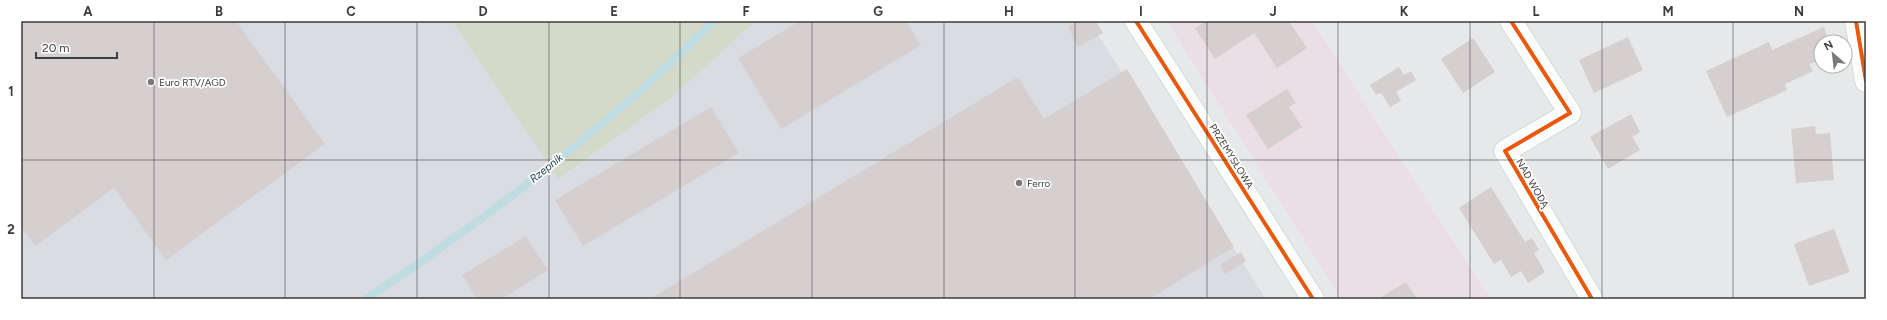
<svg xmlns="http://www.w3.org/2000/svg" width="1887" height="320" font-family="Figtree,sans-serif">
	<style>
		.commercial { fill: #ebdee4 }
		.built { fill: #d9dce2 }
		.green { fill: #d4d9ca }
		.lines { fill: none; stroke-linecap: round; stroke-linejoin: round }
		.stream { stroke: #bedce2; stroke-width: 8 }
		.building { fill: #d6cfcf }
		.minor-casing { stroke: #c4c5c6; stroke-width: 23 }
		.tertiary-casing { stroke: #c4c5c6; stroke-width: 23 }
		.minor { stroke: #fbfcfc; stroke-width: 22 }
		.tertiary { stroke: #fbfcfc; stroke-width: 22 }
		.cycleway-casing { stroke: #fff; stroke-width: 6 }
		.cycleway { stroke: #e8590c; stroke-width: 4 }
		.grid { fill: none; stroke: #3c3d3e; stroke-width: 1; stroke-opacity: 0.55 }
		.poi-dot { fill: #78797a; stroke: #fff; stroke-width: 1.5 }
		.labels { text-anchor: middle; stroke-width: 3.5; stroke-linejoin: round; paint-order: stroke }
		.poi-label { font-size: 10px; fill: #3c3d3e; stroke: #fff; text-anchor: start }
		.street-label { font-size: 10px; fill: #3c3d3e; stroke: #fff }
		.water-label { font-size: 11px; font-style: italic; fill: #163d43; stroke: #fff }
		.neatline { fill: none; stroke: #3c3d3e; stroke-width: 1.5 }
		.grid-label { font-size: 13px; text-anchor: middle; font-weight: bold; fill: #3c3d3e }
	</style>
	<rect width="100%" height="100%" fill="#e7e8e9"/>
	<!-- commercial -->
	<path class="commercial" d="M1167 21H1312L1490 299H1341Z"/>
	<!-- built -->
	<path class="built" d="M21 21H452L560 179 672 97 756 21H1089L1266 299H21Z"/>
	<!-- green -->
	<path class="green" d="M452 21H756L672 97 559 179Z"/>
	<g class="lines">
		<!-- stream -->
		<path class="stream" d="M366 299C489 217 610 126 714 21"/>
	</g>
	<!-- building -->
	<g class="building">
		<path d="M21 21H236L325 144 166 260 114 188 35 246 21 227Z"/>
		<path d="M800 21H906L921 45 781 129 738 58Z"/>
		<path d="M1078 21H1096L1103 33 1078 47 1068 27Z"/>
		<path d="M1206 21H1289L1307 48 1277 68 1254 33 1215 59 1195 28Z"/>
		<path d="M1824 27 1829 42H1821V60L1809 64 1813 71 1785 84 1787 90 1727 117 1706 71 1769 42 1772 50Z"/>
		<path d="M1628 37 1643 70 1594 93 1579 60Z"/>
		<path d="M1473 38 1495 72 1463 93 1441 59Z"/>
		<path d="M1399 67 1404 75 1411 71 1416 80 1396 92 1401 101 1390 107 1381 93 1376 95 1370 85Z"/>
		<path d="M1127 69 1234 247 1149 299H650L1018 77 1044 119Z"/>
		<path d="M1287 89 1296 103 1289 107 1302 127 1268 149 1246 115Z"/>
		<path d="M711 107 739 153 583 246 555 200Z"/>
		<path d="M1631 114 1640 132 1632 137 1640 150 1608 169 1590 137Z"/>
		<path d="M1815 126 1816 134 1830 133 1834 180 1796 183 1791 129Z"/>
		<path d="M1491 187 1525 242 1532 238 1539 250 1534 253 1545 272 1528 283 1521 271 1511 277 1501 260 1494 264 1459 208Z"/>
		<path d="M1834 229 1850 272 1809 286 1794 244Z"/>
		<path d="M526 236 548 270 501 299H477L462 275Z"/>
		<path d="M1241 252 1246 261 1225 274 1220 265Z"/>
		<path d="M1406 282 1417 299H1378Z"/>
	</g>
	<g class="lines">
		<!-- minor casing -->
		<g class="minor-casing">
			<g id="minor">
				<path d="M1511 21 1570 113 1505 151 1592 299"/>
				<path d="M1856 21 1866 81"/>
			</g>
		</g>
		<!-- tertiary casing -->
		<g class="tertiary-casing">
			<path id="tertiary" d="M1136 21 1313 299"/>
		</g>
		<!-- minor -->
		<use href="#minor" class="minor"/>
		<!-- tertiary -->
		<use href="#tertiary" class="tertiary"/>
		<!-- cycleway casing -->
		<g class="cycleway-casing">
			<g id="cycleway">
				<path d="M1136 21 1313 299"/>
				<path d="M1511 21 1570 113 1505 151 1592 299"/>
				<path d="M1856 21 1866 81"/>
			</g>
		</g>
		<!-- cycleway -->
		<use href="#cycleway" class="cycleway"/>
	</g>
	<!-- grid -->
	<path class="grid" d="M154 21V299M285 21V299M417 21V299M549 21V299M680 21V299M812 21V299M944 21V299M1075 21V299M1207 21V299M1338 21V299M1470 21V299M1602 21V299M1733 21V299M21 160H1866"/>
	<!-- markers -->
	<g class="poi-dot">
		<circle cx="151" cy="82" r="4"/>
		<circle cx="1019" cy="183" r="4"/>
	</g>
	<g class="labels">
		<!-- poi labels -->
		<g class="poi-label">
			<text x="159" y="86">Euro RTV/AGD</text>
			<text x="1027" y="187">Ferro</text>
		</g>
		<!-- street labels -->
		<g class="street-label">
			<text transform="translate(1232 156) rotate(58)" y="4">PRZEMYSŁOWA</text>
			<text transform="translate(1533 183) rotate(60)" y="4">NAD WODĄ</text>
		</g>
		<!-- water labels -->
		<g class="water-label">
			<text transform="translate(546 168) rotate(-39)" y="4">Rzepnik</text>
		</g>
	</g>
	<!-- border -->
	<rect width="1887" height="320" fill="none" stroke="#ffffff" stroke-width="44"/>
	<!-- north arrow -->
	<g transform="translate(1833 54) rotate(332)"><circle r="19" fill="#ffffff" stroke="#b1b1b2"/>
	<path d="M0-3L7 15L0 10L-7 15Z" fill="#78797a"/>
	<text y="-6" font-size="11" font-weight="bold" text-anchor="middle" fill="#3c3d3e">N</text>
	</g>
	<!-- scale -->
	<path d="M36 52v6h81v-6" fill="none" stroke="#3c3d3e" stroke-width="2"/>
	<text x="42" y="52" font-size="12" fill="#3c3d3e" stroke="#ffffff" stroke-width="3" paint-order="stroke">20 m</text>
	<rect x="22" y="22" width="1843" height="276" class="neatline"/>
	<g class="grid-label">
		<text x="88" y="16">A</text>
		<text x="219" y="16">B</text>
		<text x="351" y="16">C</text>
		<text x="483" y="16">D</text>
		<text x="614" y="16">E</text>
		<text x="746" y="16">F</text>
		<text x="878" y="16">G</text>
		<text x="1009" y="16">H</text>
		<text x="1141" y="16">I</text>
		<text x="1273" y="16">J</text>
		<text x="1404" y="16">K</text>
		<text x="1536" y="16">L</text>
		<text x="1668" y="16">M</text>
		<text x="1799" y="16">N</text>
		<text x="11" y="96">1</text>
		<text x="11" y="234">2</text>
	</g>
</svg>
